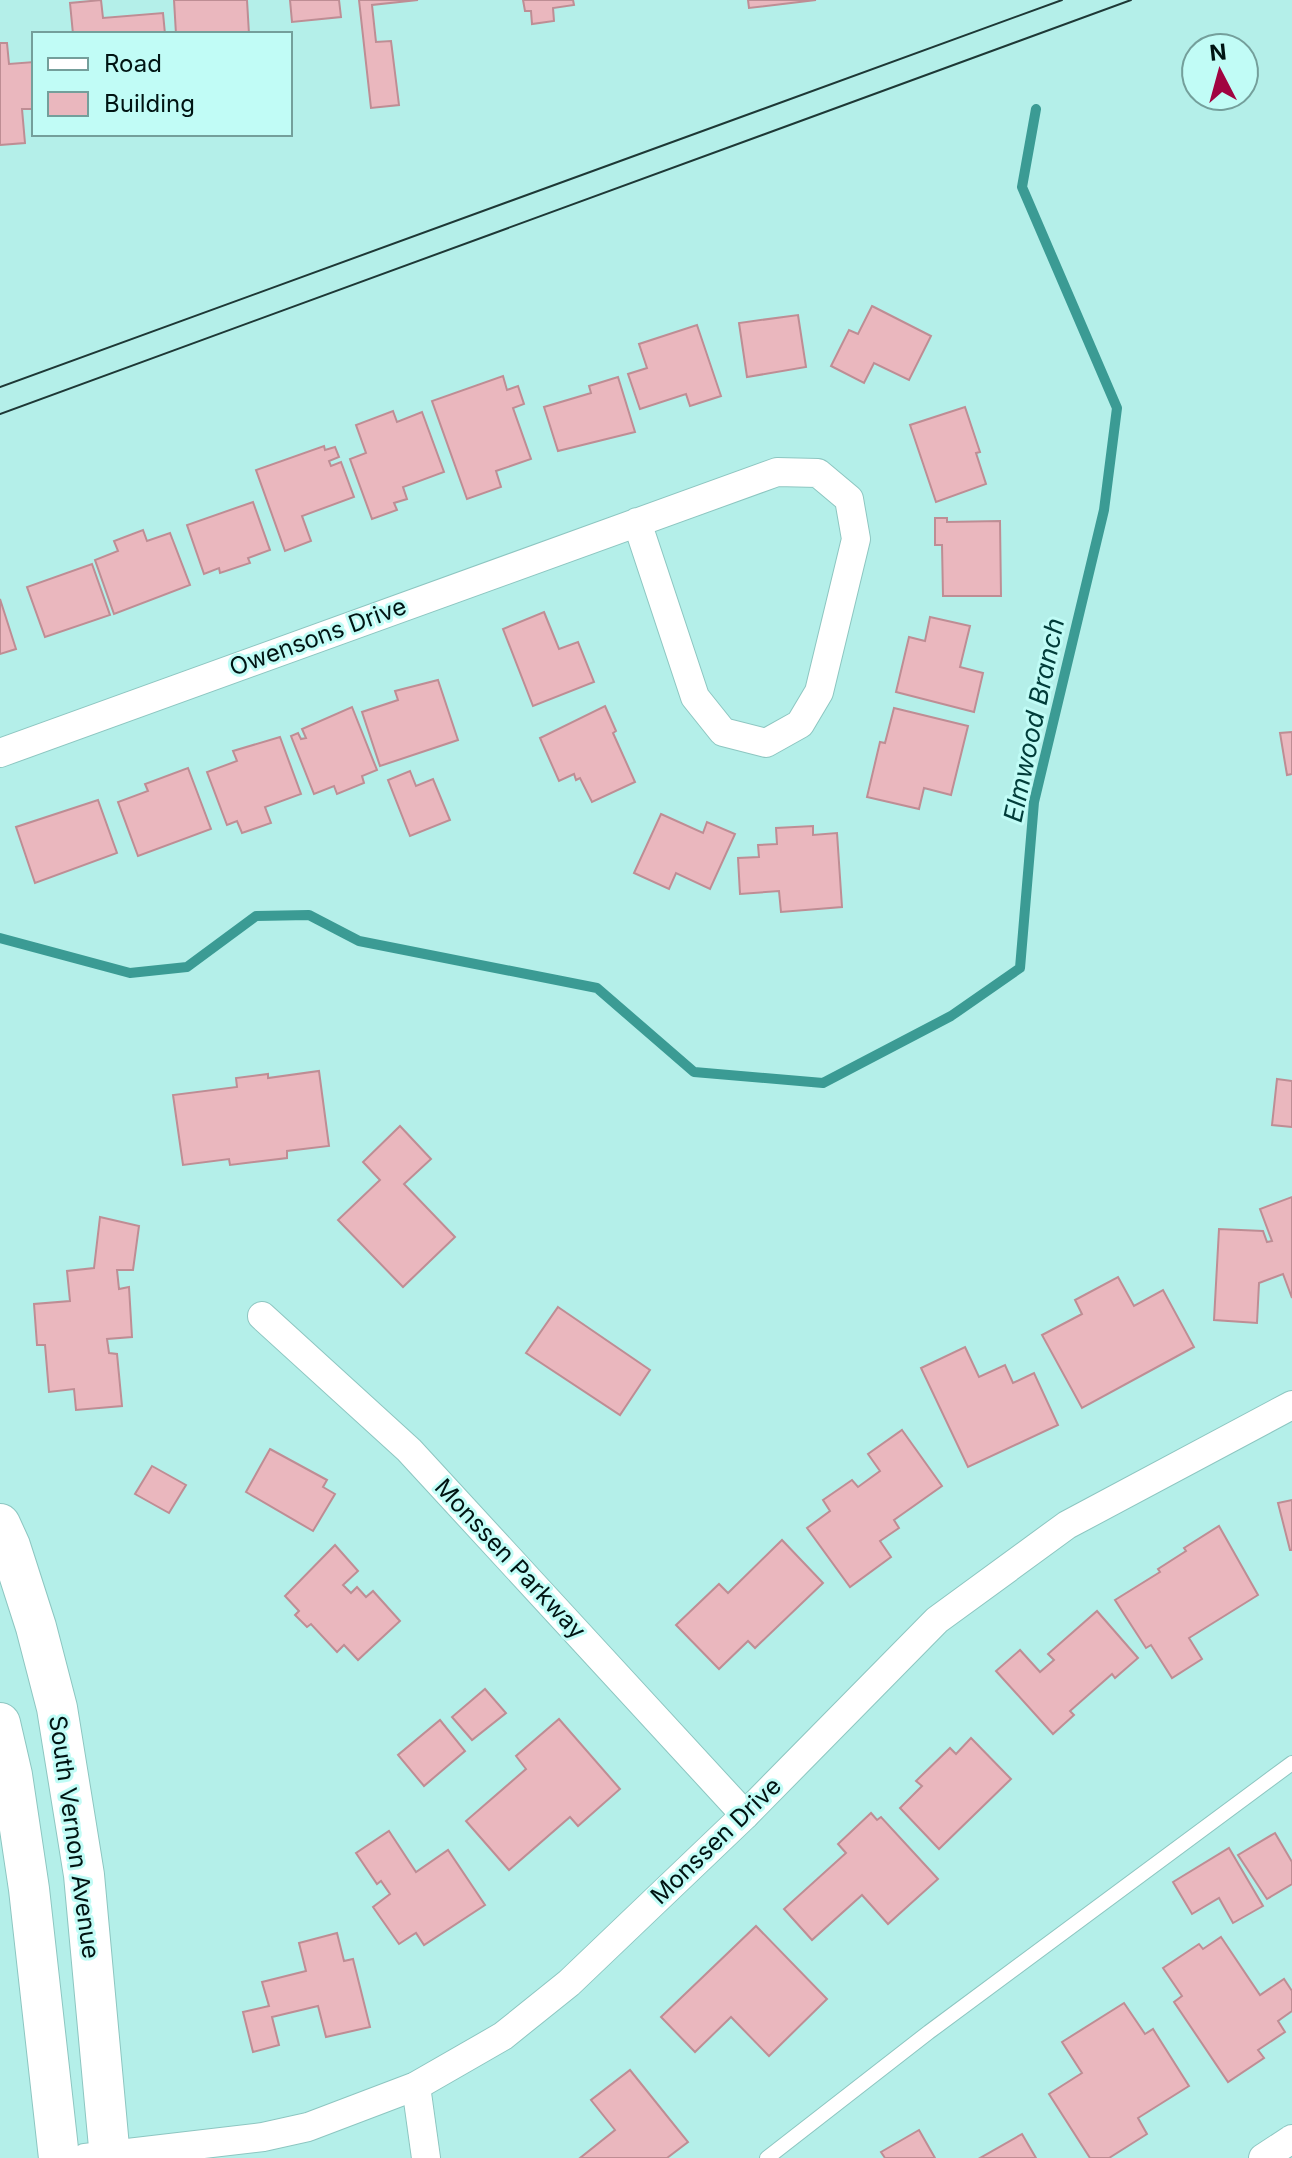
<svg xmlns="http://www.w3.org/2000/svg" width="1292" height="2158" font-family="Inter,sans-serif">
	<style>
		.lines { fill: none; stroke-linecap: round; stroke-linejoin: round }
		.stream { stroke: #3b9b94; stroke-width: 10 }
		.building { fill: #eab7be; stroke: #be8d94; stroke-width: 2 }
		.service-casing { stroke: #8dc6c1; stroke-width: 16 }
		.minor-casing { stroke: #8dc6c1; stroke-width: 30 }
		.secondary-casing { stroke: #8dc6c1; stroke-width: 42 }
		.service { stroke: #fff; stroke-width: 14 }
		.minor { stroke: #fff; stroke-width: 28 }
		.secondary { stroke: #fff; stroke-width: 40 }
		.tram { stroke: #1e3836; stroke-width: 2 }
		.labels { text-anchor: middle; stroke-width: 6; stroke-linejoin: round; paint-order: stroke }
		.street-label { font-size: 24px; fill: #001413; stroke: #c1fcf6 }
		.water-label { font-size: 26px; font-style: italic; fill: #003c39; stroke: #c1fcf6 }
	</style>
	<rect width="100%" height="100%" fill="#b4efe9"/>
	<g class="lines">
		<!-- stream -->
		<path class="stream" d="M0 938 130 973 187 967 256 916 309 915 359 941 597 988 694 1072 823 1083 951 1016 1020 968 1034 802 1104 510 1117 408 1022 187 1036 109"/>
	</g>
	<!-- building -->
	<g class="building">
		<path d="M101 0 103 18 163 13 165 34H73L70 3Z"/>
		<path d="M174 0H247L249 34H176Z"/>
		<path d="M290 0H339L341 17 292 22Z"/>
		<path d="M359 0H418L372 5 376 42 391 41 399 105 371 108Z"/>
		<path d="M523 0H573L574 5 553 8 554 21 532 24 531 11H525Z"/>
		<path d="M748 0H816L749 8Z"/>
		<path d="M0 43H7L9 64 34 62V109H22L25 143 0 145Z"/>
		<path d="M872 306 931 336 909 380 874 363 864 383 831 366 849 330 858 334Z"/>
		<path d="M798 315 806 367 747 377 739 323Z"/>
		<path d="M697 325 721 396 690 406 686 394 640 409 628 374 647 368 639 344Z"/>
		<path d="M503 376 507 390 518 386 524 404 513 408 531 459 496 471 501 487 467 499 432 401Z"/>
		<path d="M618 377 635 432 558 451 544 407 591 393 589 386Z"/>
		<path d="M965 407 980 452 976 453 986 484 936 502 910 425Z"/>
		<path d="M393 411 397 422 422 412 444 472 403 487 407 499 394 503 397 510 372 519 350 459 366 453 356 425Z"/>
		<path d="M324 446 325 450 335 447 339 457 329 461 331 466 341 462 354 497 302 516 311 541 285 551 256 470Z"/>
		<path d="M253 502 270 550 248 558 250 563 220 573 219 568 204 574 187 525Z"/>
		<path d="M935 518H947V522L1000 521 1001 596H943L942 545H935Z"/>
		<path d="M143 530 147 541 170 533 190 585 114 614 95 560 118 551 114 541Z"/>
		<path d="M92 564 110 615 45 637 27 587Z"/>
		<path d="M0 599 16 649 0 654Z"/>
		<path d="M544 612 559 649 578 642 594 682 533 706 503 629Z"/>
		<path d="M930 617 970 626 960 667 983 673 974 712 896 692 909 637 925 641Z"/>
		<path d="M438 680 458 740 380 766 362 712 398 700 395 691Z"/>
		<path d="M605 706 616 731 613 733 635 782 592 802 580 778 576 780 574 774 559 781 540 738Z"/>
		<path d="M352 707 377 770 362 776 364 783 337 794 334 786 314 794 291 736 298 733 301 739 306 738 302 729Z"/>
		<path d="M894 708 968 726 951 795 924 788 919 809 867 797 880 742 885 743Z"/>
		<path d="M1292 732V774L1287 775 1280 733Z"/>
		<path d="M280 737 301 794 265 807 271 823 242 833 237 821 227 825 207 772 237 761 233 751Z"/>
		<path d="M188 768 211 829 138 856 118 802 148 791 145 784Z"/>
		<path d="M410 771 416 786 433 779 450 820 410 836 388 780Z"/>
		<path d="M98 800 117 853 35 883 16 827Z"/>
		<path d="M661 814 703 833 707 822 735 834 710 889 676 873 669 889 634 873Z"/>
		<path d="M813 826V835L837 833 842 907 781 912 779 891 740 894 738 858 759 857 758 845 777 844 776 828Z"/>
		<path d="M319 1071 329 1146 287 1151V1158L230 1165 229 1159 183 1165 173 1095 237 1087 236 1078 268 1074V1078Z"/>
		<path d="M1277 1079 1292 1081V1127L1272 1125Z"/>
		<path d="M400 1126 431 1159 404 1184 455 1237 403 1287 338 1220 380 1180 363 1162Z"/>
		<path d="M1292 1197V1298L1283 1274 1259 1283 1257 1323 1214 1320 1219 1229 1263 1231 1267 1242 1272 1241 1260 1209Z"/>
		<path d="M100 1217 139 1226 133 1270H117L119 1289 129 1287 132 1337 107 1339 109 1353 117 1354 122 1406 76 1410 74 1389 49 1392 45 1345H37L34 1304 70 1301 67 1271 94 1268Z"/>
		<path d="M1118 1277 1134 1306 1163 1290 1194 1347 1082 1408 1042 1335 1082 1314 1075 1300Z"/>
		<path d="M558 1307 650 1370 620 1415 526 1353Z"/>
		<path d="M965 1347 979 1377 1005 1365 1013 1383 1034 1373 1058 1425 968 1467 921 1368Z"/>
		<path d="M902 1430 942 1486 894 1520 899 1528 880 1541 891 1557 850 1587 807 1528 830 1511 823 1500 852 1480 858 1487 880 1471 868 1454Z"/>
		<path d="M270 1449 327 1480 323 1487 335 1494 313 1531 246 1492Z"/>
		<path d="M152 1466 186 1485 169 1513 135 1494Z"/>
		<path d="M1292 1500V1550H1290L1278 1503Z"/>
		<path d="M1219 1526 1258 1595 1189 1638 1202 1659 1172 1678 1151 1645 1146 1648 1115 1600 1160 1572 1158 1569 1186 1551 1184 1548Z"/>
		<path d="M782 1540 823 1583 755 1648 748 1641 719 1669 676 1625 719 1584 728 1593Z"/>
		<path d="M335 1545 358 1571 343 1585 351 1593 357 1587 366 1597 373 1591 400 1621 358 1660 344 1645 337 1652 311 1624 307 1627 295 1615 299 1611 285 1596Z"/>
		<path d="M1097 1611 1138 1658 1115 1678 1112 1674 1070 1711 1074 1715 1053 1734 996 1671 1020 1650 1040 1672 1054 1660 1048 1654Z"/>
		<path d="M485 1689 506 1713 472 1740 452 1717Z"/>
		<path d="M559 1719 620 1789 578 1826 570 1817 509 1870 466 1821 526 1769 516 1756Z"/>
		<path d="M440 1720 465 1751 424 1786 398 1755Z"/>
		<path d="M971 1738 1011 1779 939 1849 900 1808 922 1786 916 1781 950 1748 956 1754Z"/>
		<path d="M871 1813 877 1820 881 1817 938 1879 888 1924 862 1895 812 1940 784 1909 846 1853 838 1844Z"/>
		<path d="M389 1831 416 1872 448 1850 485 1905 424 1945 416 1933 399 1944 373 1907 390 1894 381 1881 377 1884 356 1853Z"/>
		<path d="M1275 1833 1292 1862V1884L1267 1899 1238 1855Z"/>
		<path d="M1229 1848 1263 1906 1233 1923 1219 1898 1192 1914 1173 1882Z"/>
		<path d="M756 1926 827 1999 769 2056 731 2017 695 2052 661 2017Z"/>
		<path d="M337 1933 344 1961 353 1959 370 2027 326 2037 318 2006 272 2017 279 2045 253 2052 243 2012 269 2006 262 1982 306 1971 299 1943Z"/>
		<path d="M1221 1937 1260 1995 1284 1979 1292 1991V2011L1278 2021 1285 2032 1258 2050 1264 2058 1228 2082 1174 2002 1182 1996 1163 1968 1199 1944 1203 1949Z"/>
		<path d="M1124 2003 1145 2034 1153 2029 1189 2086 1138 2118 1147 2134 1109 2158H1090L1049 2094 1082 2073 1062 2042Z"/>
		<path d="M630 2070 688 2142 667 2158H580L615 2130 591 2100Z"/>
		<path d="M919 2130 935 2158H885L881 2152Z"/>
		<path d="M1022 2134 1036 2158H980Z"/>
	</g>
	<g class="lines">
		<!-- service casing -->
		<g class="service-casing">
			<path id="service" d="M767 2158 929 2032 1292 1763"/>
		</g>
		<!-- minor casing -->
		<g class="minor-casing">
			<g id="minor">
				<path d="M0 753 777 472 818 473 849 499 856 539 819 692 800 724 766 743 723 732 695 697 637 522"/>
				<path d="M262 1316 409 1450 745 1815"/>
				<path d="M416 2086 426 2158"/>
				<path d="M85 2158 263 2137 308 2127 416 2086 503 2036 569 1983 745 1815 937 1620 1067 1525 1292 1405"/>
				<path d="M1263 2158 1292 2139"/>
			</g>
		</g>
		<!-- secondary casing -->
		<g class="secondary-casing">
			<g id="secondary">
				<path d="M0 1524 10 1546 36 1627 57 1708 84 1875 110 2158"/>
				<path d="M0 1723 12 1775 29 1889 59 2158"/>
			</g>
		</g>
		<!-- service -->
		<use href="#service" class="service"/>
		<!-- minor -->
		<use href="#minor" class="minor"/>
		<!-- secondary -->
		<use href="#secondary" class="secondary"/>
		<!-- tram -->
		<g class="tram">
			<path d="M0 387 1062 0"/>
			<path d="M0 414 1131 0"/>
		</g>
	</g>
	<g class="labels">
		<!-- street labels -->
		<g class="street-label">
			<text transform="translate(318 637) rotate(-20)" y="8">Owensons Drive</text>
			<text transform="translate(510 1559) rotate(47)" y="8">Monssen Parkway</text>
			<text transform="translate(74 1837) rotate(82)" y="8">South Vernon Avenue</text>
			<text transform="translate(716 1841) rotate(-44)" y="8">Monssen Drive</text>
		</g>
		<!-- water labels -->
		<g class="water-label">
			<text transform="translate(1034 720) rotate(-78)" y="9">Elmwood Branch</text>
		</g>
	</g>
	<!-- legend -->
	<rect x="32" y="32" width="260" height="104" fill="#c1fcf6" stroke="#749f9b" stroke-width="2"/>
	<rect x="48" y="58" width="40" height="12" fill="#ffffff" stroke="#749f9b" stroke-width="2"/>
	<text x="104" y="72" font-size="24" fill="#001413">Road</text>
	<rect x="48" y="92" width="40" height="24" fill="#eab7be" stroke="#749f9b" stroke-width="2"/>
	<text x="104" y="112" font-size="24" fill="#001413">Building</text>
	<!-- north arrow -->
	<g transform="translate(1220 72) rotate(354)"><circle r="38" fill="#c1fcf6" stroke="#749f9b" stroke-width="2"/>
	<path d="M0-6L14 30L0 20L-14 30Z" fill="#a10441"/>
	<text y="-12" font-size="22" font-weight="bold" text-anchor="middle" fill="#001413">N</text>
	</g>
</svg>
